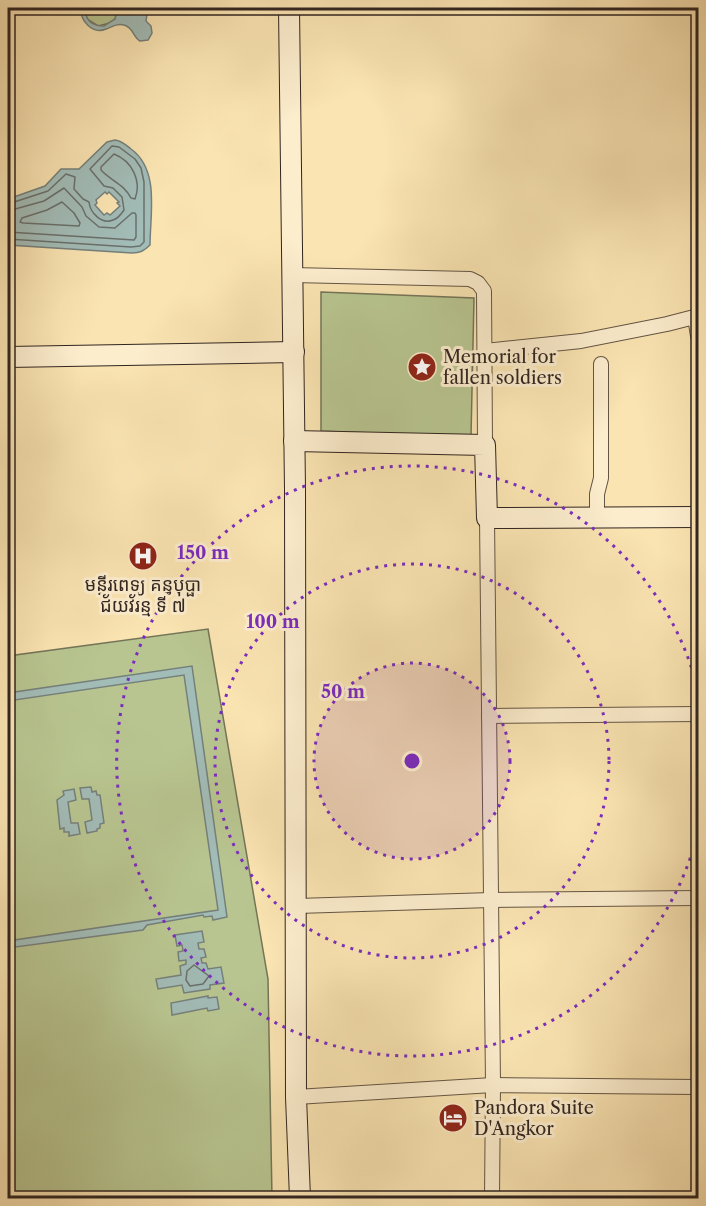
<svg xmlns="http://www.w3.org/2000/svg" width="706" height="1206" font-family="'Libre Caslon Text','Noto Sans Khmer',serif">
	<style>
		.green { fill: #b8c590; stroke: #747558; stroke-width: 1.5 }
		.water { fill: #a2bcb7; stroke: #75807b; stroke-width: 1.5; fill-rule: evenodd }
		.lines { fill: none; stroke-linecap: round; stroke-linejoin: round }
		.shore { stroke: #6a706c; stroke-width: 1.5 }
		.street-casing { stroke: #635544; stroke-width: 16 }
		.secondary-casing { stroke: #312520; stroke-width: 22 }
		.street { stroke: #fcedcd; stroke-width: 14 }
		.secondary { stroke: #fcedcd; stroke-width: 20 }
		.ring { fill: none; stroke: #7b2cbf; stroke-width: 3; stroke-dasharray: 3 6 }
		.labels { text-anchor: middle; stroke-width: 6; stroke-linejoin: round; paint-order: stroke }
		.poi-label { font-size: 18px; fill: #312520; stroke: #fcedcd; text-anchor: start }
		.centre { fill: #7b2cbf; stroke: #fcedcd; stroke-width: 3 }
		.ring-label { font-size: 18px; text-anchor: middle; font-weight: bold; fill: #7b2cbf; stroke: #fcedcd; stroke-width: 6; stroke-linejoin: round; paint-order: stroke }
	</style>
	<rect width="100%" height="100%" fill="#fae4b2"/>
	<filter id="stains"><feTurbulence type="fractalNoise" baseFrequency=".00333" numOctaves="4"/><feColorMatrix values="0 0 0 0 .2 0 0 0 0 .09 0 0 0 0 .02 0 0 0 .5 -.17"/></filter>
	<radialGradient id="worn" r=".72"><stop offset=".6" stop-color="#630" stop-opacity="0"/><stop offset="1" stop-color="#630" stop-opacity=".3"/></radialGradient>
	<!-- green -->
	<g class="green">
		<path d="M85 8H118L115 19 110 23 98 26 87 19Z"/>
		<path d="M321 292 474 298 471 437 321 431Z"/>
		<path d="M208 629 268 979 272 1198H8V656Z"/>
	</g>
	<!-- water -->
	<g class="water">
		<path d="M81 8H85C85 20 92 26 104 26L115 19 118 8H148L146 21 151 26 152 33 148 40 140 41C133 37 133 27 124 25 116 23 112 27 106 29 92 35 80 20 81 8Z"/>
		<path d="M115 140C122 141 126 145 131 149 160 170 150 214 150 245 144 251 140 253 132 253L8 245V199L45 186 61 169H79L107 142ZM105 192 107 194 109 192 119 202 117 203 120 206 110 215 107 213 104 215 95 205 97 203 96 200Z"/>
		<path d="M192 666 227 917 213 920 212 916 204 917 203 915 147 925 143 930 8 948V941L218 910 184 675 8 701V693Z"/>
		<path d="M91 787 92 792 96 791 97 795H100L104 823 100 824V828L97 829V831L87 833 85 822 92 820 89 799H82L80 788Z"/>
		<path d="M74 789 76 800 68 802 71 823H78L80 834 69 836V832H64V828L60 829 57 800 64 795 63 791Z"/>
		<path d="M202 931 204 942 198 943 199 949H204L206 957 201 958 202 963H206L208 969 221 967 224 983 210 985V989L184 993 182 985 158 989 156 979 181 975 180 966 186 964V960L179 961 178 952 183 951 182 945 177 946 175 935Z"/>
		<path d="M208 996V998L217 997 219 1009 208 1011 207 1008 172 1015 171 1003Z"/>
	</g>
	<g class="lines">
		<!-- shore -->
		<g class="shore">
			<path d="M114 154C132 161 142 181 135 199L131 198C124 184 111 181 101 170V167Z"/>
			<path d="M62 202 74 213 80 223 79 226 23 223 20 222 22 218 47 210Z"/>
			<path d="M8 204 48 191 66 174 75 177 74 189 83 199 89 202C90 212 101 225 113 220 117 219 122 213 124 210L122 197 113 188 104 186 90 169 112 146 119 147 135 159 141 168 144 182V242L140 246 131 247 8 239"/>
			<path d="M8 211 44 201 64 188 82 207 86 216 99 227 115 228 132 213H135L136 215V237L134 240 8 232"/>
			<path d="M194 965 209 976 203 984 190 986 186 980 187 971Z"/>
		</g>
		<!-- street casing -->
		<g class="street-casing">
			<g id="street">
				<path d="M292 275 470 279 478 283 484 291 485 445"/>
				<path d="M695 317 698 336"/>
				<path d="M485 351 581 341 667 324 698 316"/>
				<path d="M597 517V494L601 478V364"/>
				<path d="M487 518 493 1085 492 1198"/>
				<path d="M489 716 698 714"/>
				<path d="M297 906 491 900 698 898"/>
				<path d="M296 1097 493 1085 698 1087"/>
			</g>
		</g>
		<!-- secondary casing -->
		<g class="secondary-casing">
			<g id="secondary">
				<path d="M289 8 295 489 296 1097 300 1198"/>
				<path d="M8 357 294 352"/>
				<path d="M294 441 485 445 487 518 698 517"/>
			</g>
		</g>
		<!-- street -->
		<use href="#street" class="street"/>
		<!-- secondary -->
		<use href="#secondary" class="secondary"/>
	</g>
	<!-- distance rings -->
	<circle cx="412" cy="761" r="98" fill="#7b2cbf" fill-opacity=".12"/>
	<g class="ring">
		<circle cx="412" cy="761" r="98"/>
		<circle cx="412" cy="761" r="197"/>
		<path d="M698 832A295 295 0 1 1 698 690"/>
	</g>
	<!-- icons -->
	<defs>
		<g id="sight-disc" transform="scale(1.5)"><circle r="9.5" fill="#8f2418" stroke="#fcedcd"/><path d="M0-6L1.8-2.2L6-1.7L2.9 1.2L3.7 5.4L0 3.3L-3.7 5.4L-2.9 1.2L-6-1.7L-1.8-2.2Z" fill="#fff"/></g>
		<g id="hospital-disc" transform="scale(1.5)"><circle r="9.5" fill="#8f2418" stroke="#fcedcd"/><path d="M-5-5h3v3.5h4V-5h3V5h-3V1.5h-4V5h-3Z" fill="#fff"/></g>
		<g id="hotel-disc" transform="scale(1.5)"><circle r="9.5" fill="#8f2418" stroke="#fcedcd"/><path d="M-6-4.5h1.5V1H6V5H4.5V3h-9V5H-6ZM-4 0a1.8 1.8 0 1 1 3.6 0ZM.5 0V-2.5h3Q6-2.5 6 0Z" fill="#fff"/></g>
	</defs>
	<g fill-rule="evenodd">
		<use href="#sight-disc" x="422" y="367"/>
		<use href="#hospital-disc" x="143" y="556"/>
		<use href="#hotel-disc" x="453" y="1118"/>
	</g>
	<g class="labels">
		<!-- poi labels -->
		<g class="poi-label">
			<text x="443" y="363">Memorial for<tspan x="443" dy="21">fallen soldiers</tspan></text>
			<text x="143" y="591" text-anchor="middle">មន្ទីរពេទ្យ គន្ធបុប្ផា<tspan x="143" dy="21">ជ័យវ័រន្ម ទី ៧</tspan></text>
			<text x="474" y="1114">Pandora Suite<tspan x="474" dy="21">D'Angkor</tspan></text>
		</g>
	</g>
	<circle cx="412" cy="761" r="9" class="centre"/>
	<g class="ring-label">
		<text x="203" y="559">150 m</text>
		<text x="273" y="628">100 m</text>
		<text x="343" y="698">50 m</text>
	</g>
	<!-- margin -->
	<rect width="706" height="1206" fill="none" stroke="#fae4b2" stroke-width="30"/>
	<rect x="9" y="9" width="688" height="1188" fill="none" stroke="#312520" stroke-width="3"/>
	<rect x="15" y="15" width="676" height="1176" fill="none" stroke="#312520" stroke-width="1.5"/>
	<rect width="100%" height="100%" filter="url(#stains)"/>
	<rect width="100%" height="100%" fill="url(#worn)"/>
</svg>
